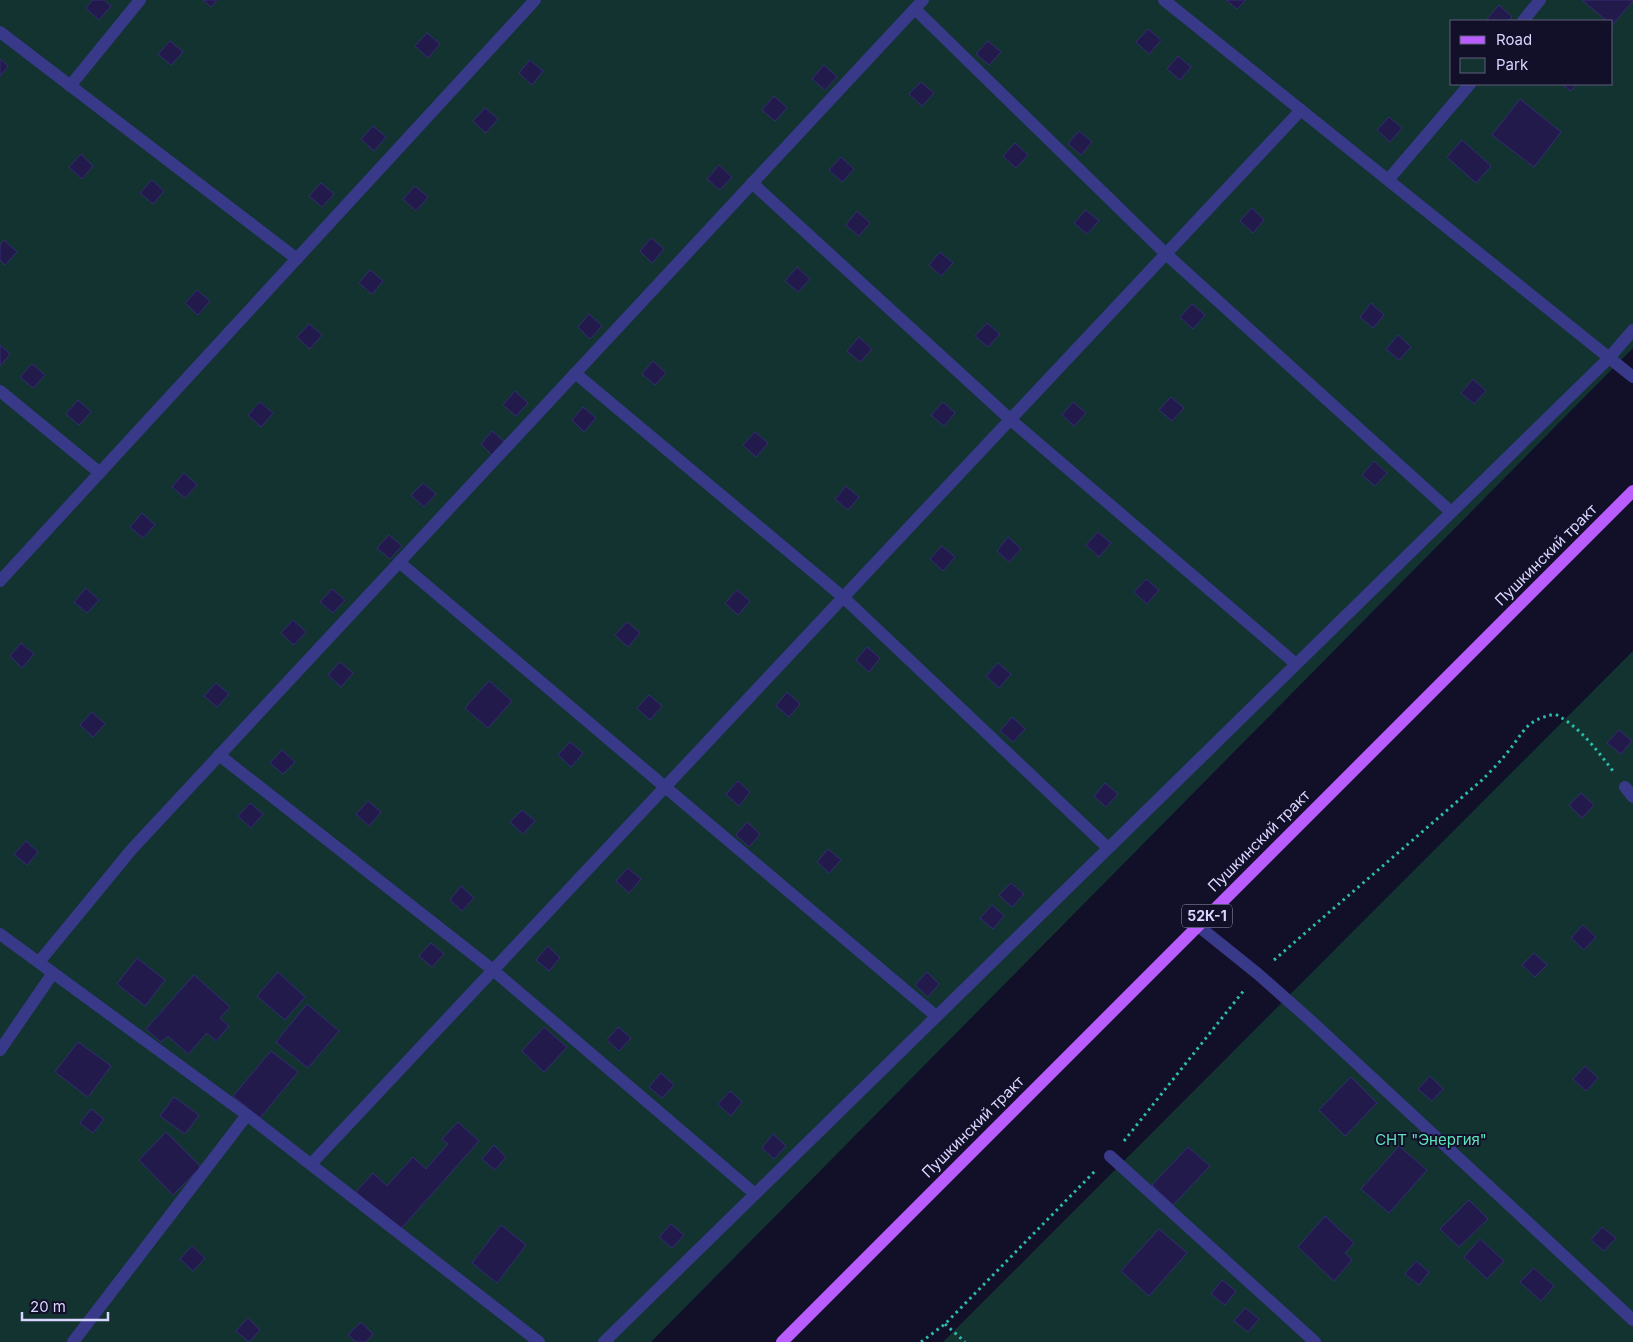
<svg xmlns="http://www.w3.org/2000/svg" width="1633" height="1342" font-family="Inter,sans-serif">
	<style>
		.green { fill: #123330; fill-rule: evenodd }
		.building { fill: #211a4a; stroke: #362b77 }
		.lines { fill: none; stroke-linecap: round; stroke-linejoin: round }
		.path { stroke: #2bbead; stroke-width: 3; stroke-dasharray: 2.5 4; stroke-linecap: butt }
		.minor { stroke: #383a89; stroke-width: 12 }
		.major { stroke: #b95dff; stroke-width: 12 }
		.labels { text-anchor: middle; stroke-width: 4; stroke-linejoin: round; paint-order: stroke }
		.shield { fill: #120f28; stroke: #9d9abe; stroke-width: 1 }
		.shield-label { font-size: 14px; font-weight: bold; fill: #d8d6ff }
		.street-label { font-size: 15px; fill: #d8d6ff; stroke: #120f28 }
		.park-label { font-size: 15px; fill: #5ce5bb; stroke: #120f28 }
	</style>
	<rect width="100%" height="100%" fill="#120f28"/>
	<!-- green -->
	<g class="green">
		<path d="M0 0H1633V348L651 1342H0ZM1452 21H1612V84H1452Z"/>
		<path d="M1633 651V1342H943Z"/>
	</g>
	<!-- building -->
	<g class="building">
		<path d="M93 0H104L111 6 99 20 86 8Z"/>
		<path d="M203 0H217L211 7Z"/>
		<path d="M1226 0H1246L1237 9Z"/>
		<path d="M1582 0H1633V1L1612 25V21H1607Z"/>
		<path d="M1499 5 1512 17 1508 21H1490L1487 19Z"/>
		<path d="M1148 29 1161 40 1149 54 1136 42Z"/>
		<path d="M427 33 440 44 428 58 415 46Z"/>
		<path d="M170 41 183 52 171 65 158 54Z"/>
		<path d="M988 41 1001 52 989 65 976 54Z"/>
		<path d="M1178 56 1191 67 1180 80 1167 69Z"/>
		<path d="M0 59 8 66 0 76Z"/>
		<path d="M530 60 543 71 532 85 519 73Z"/>
		<path d="M824 65 837 77 825 90 812 79Z"/>
		<path d="M921 82 934 93 922 106 909 94Z"/>
		<path d="M1562 84H1576L1571 91Z"/>
		<path d="M774 96 787 108 775 121 762 110Z"/>
		<path d="M1520 99 1561 132 1534 167 1492 135Z"/>
		<path d="M485 108 498 119 486 133 473 121Z"/>
		<path d="M1389 117 1402 128 1390 142 1377 130Z"/>
		<path d="M373 126 386 137 374 151 361 139Z"/>
		<path d="M1079 131 1092 142 1081 155 1068 144Z"/>
		<path d="M1462 140 1491 166 1476 183 1447 157Z"/>
		<path d="M1015 143 1028 155 1016 168 1003 156Z"/>
		<path d="M81 154 93 166 82 179 69 167Z"/>
		<path d="M841 157 854 169 842 182 829 170Z"/>
		<path d="M719 165 732 177 720 190 707 179Z"/>
		<path d="M152 180 164 191 153 204 140 193Z"/>
		<path d="M321 183 334 194 322 207 309 196Z"/>
		<path d="M415 186 428 197 416 211 403 199Z"/>
		<path d="M1252 208 1264 220 1253 233 1240 221Z"/>
		<path d="M1086 210 1099 221 1087 234 1074 223Z"/>
		<path d="M857 211 870 223 859 236 846 225Z"/>
		<path d="M651 238 664 249 652 263 640 251Z"/>
		<path d="M4 240 17 252 5 265 0 260V245Z"/>
		<path d="M940 252 953 263 941 276 929 265Z"/>
		<path d="M797 267 810 279 798 292 785 281Z"/>
		<path d="M370 270 383 281 372 294 359 283Z"/>
		<path d="M197 290 210 301 198 315 185 303Z"/>
		<path d="M1371 303 1384 315 1373 328 1360 317Z"/>
		<path d="M1192 304 1205 315 1193 329 1180 317Z"/>
		<path d="M589 314 602 326 590 339 578 327Z"/>
		<path d="M987 323 1000 334 988 347 975 336Z"/>
		<path d="M309 324 322 335 310 349 297 337Z"/>
		<path d="M1398 335 1411 347 1399 360 1386 349Z"/>
		<path d="M859 337 872 349 860 362 847 351Z"/>
		<path d="M0 345 10 354 0 366Z"/>
		<path d="M653 361 666 373 655 385 642 374Z"/>
		<path d="M32 364 45 375 33 388 20 377Z"/>
		<path d="M1473 379 1486 391 1474 404 1461 393Z"/>
		<path d="M515 391 528 403 516 416 503 405Z"/>
		<path d="M1171 397 1184 408 1172 421 1159 410Z"/>
		<path d="M78 400 91 412 79 425 66 414Z"/>
		<path d="M260 402 273 413 261 427 248 415Z"/>
		<path d="M943 402 955 413 944 426 931 415Z"/>
		<path d="M1073 402 1086 413 1074 426 1062 415Z"/>
		<path d="M583 407 596 418 584 432 572 420Z"/>
		<path d="M492 431 505 442 493 456 481 444Z"/>
		<path d="M755 432 768 443 756 457 743 445Z"/>
		<path d="M1374 461 1387 473 1375 486 1362 475Z"/>
		<path d="M184 473 197 485 185 498 172 487Z"/>
		<path d="M423 483 436 494 424 507 411 495Z"/>
		<path d="M846 486 859 497 848 510 835 499Z"/>
		<path d="M142 513 155 525 143 538 130 527Z"/>
		<path d="M1098 532 1111 543 1099 557 1086 545Z"/>
		<path d="M389 535 402 546 390 559 377 548Z"/>
		<path d="M1008 537 1021 549 1009 562 997 551Z"/>
		<path d="M942 546 955 557 943 571 930 559Z"/>
		<path d="M1146 579 1159 590 1147 604 1134 592Z"/>
		<path d="M86 588 99 600 87 613 74 602Z"/>
		<path d="M332 589 345 600 333 613 320 602Z"/>
		<path d="M737 590 750 601 738 615 725 603Z"/>
		<path d="M293 620 306 632 294 645 281 633Z"/>
		<path d="M627 622 640 633 628 647 615 635Z"/>
		<path d="M21 643 34 654 22 668 10 656Z"/>
		<path d="M867 647 880 658 869 672 856 660Z"/>
		<path d="M340 662 353 673 341 687 328 675Z"/>
		<path d="M998 663 1011 674 999 688 986 676Z"/>
		<path d="M489 681 512 701 488 728 465 708Z"/>
		<path d="M216 683 229 694 217 707 204 696Z"/>
		<path d="M787 692 800 704 789 717 776 706Z"/>
		<path d="M649 695 662 706 650 720 637 708Z"/>
		<path d="M92 712 105 724 93 737 80 725Z"/>
		<path d="M1012 717 1025 729 1013 742 1000 731Z"/>
		<path d="M1619 730 1632 741 1621 754 1607 743Z"/>
		<path d="M570 742 583 753 571 767 558 755Z"/>
		<path d="M282 750 295 762 283 774 270 763Z"/>
		<path d="M738 781 750 792 739 806 726 794Z"/>
		<path d="M1105 783 1118 794 1106 807 1094 796Z"/>
		<path d="M1581 793 1594 805 1582 818 1569 805Z"/>
		<path d="M368 801 381 812 369 826 356 814Z"/>
		<path d="M250 803 263 814 251 828 238 816Z"/>
		<path d="M522 810 535 821 523 834 510 822Z"/>
		<path d="M747 822 760 834 749 847 736 835Z"/>
		<path d="M26 841 38 852 27 865 14 854Z"/>
		<path d="M828 849 841 860 829 873 817 862Z"/>
		<path d="M628 868 641 879 629 893 616 881Z"/>
		<path d="M1011 883 1024 894 1012 907 999 895Z"/>
		<path d="M461 886 474 898 462 911 450 900Z"/>
		<path d="M992 905 1004 916 993 929 980 918Z"/>
		<path d="M1583 925 1596 937 1584 950 1571 938Z"/>
		<path d="M431 943 444 954 432 967 419 956Z"/>
		<path d="M548 946 560 958 549 971 536 960Z"/>
		<path d="M1534 953 1547 965 1535 977 1522 965Z"/>
		<path d="M137 958 165 980 145 1006 117 984Z"/>
		<path d="M278 972 305 997 285 1020 257 996Z"/>
		<path d="M927 972 939 984 928 997 915 985Z"/>
		<path d="M194 975 230 1007 220 1018 229 1026 216 1041 207 1033 188 1054 168 1036 161 1042 146 1029Z"/>
		<path d="M307 1004 339 1031 308 1068 276 1042Z"/>
		<path d="M544 1027 567 1047 544 1072 522 1051Z"/>
		<path d="M618 1027 631 1038 619 1051 607 1040Z"/>
		<path d="M78 1042 111 1066 88 1097 55 1072Z"/>
		<path d="M271 1051 298 1072 260 1118 233 1096Z"/>
		<path d="M1585 1066 1598 1078 1586 1091 1573 1079Z"/>
		<path d="M661 1073 674 1085 662 1098 649 1087Z"/>
		<path d="M1430 1076 1443 1089 1432 1101 1418 1089Z"/>
		<path d="M1351 1077 1377 1103 1345 1136 1319 1110Z"/>
		<path d="M730 1091 742 1102 731 1116 718 1104Z"/>
		<path d="M174 1097 199 1115 185 1134 160 1116Z"/>
		<path d="M91 1109 104 1119 93 1133 80 1123Z"/>
		<path d="M458 1122 479 1141 399 1231 356 1192 373 1173 387 1186 413 1157 426 1169 448 1144 442 1139Z"/>
		<path d="M166 1132 201 1167 173 1195 139 1160Z"/>
		<path d="M773 1134 786 1146 774 1159 762 1148Z"/>
		<path d="M494 1145 506 1157 495 1170 482 1159Z"/>
		<path d="M1399 1146 1427 1170 1389 1213 1361 1189Z"/>
		<path d="M1188 1147 1210 1166 1173 1205 1152 1185Z"/>
		<path d="M1469 1200 1488 1219 1459 1247 1440 1229Z"/>
		<path d="M1325 1216 1354 1243 1345 1253 1352 1260 1334 1281 1298 1247Z"/>
		<path d="M671 1224 684 1235 672 1248 659 1237Z"/>
		<path d="M501 1225 526 1245 497 1283 472 1263Z"/>
		<path d="M1602 1227 1616 1238 1604 1251 1591 1240Z"/>
		<path d="M1159 1229 1187 1253 1149 1296 1121 1271Z"/>
		<path d="M1480 1239 1504 1261 1487 1279 1464 1257Z"/>
		<path d="M192 1246 205 1258 193 1271 180 1259Z"/>
		<path d="M1416 1261 1429 1272 1419 1285 1405 1274Z"/>
		<path d="M1534 1268 1554 1286 1541 1301 1520 1282Z"/>
		<path d="M1222 1280 1236 1291 1225 1305 1211 1294Z"/>
		<path d="M1245 1308 1259 1319 1248 1332 1234 1321Z"/>
		<path d="M248 1318 260 1330 249 1342 236 1331Z"/>
		<path d="M361 1322 373 1334 366 1342H356L348 1335Z"/>
	</g>
	<g class="lines">
		<!-- path -->
		<g class="path">
			<path d="M1274 960 1482 780C1490 772 1499 763 1506 754 1525 732 1523 721 1555 714 1580 727 1596 749 1613 771"/>
			<path d="M1124 1141 1245 989"/>
			<path d="M945 1324 965 1342"/>
			<path d="M921 1342 945 1324 1096 1170"/>
		</g>
		<!-- minor -->
		<g class="minor">
			<path d="M1164 0 1633 377"/>
			<path d="M915 9 1166 254 1451 512"/>
			<path d="M1523 21 1540 0"/>
			<path d="M0 32 297 259"/>
			<path d="M70 86 140 0"/>
			<path d="M1388 180 1470 84"/>
			<path d="M752 183 1011 420 1296 664"/>
			<path d="M575 373 843 597 1108 848"/>
			<path d="M0 391 100 473"/>
			<path d="M399 562 936 1016"/>
			<path d="M0 581 535 0"/>
			<path d="M219 755 493 970 755 1194"/>
			<path d="M1625 787 1633 797"/>
			<path d="M1197 925 1258 974 1310 1020 1633 1320"/>
			<path d="M0 934 247 1115 539 1342"/>
			<path d="M39 962 132 849 923 0"/>
			<path d="M0 1050 53 973"/>
			<path d="M1110 1156 1315 1342"/>
			<path d="M311 1164 1301 110"/>
			<path d="M73 1342 247 1115"/>
			<path d="M604 1342 1609 358 1633 330"/>
		</g>
		<!-- major -->
		<path class="major" d="M782 1342 1633 491"/>
	</g>
	<g class="labels">
		<!-- shield labels -->
		<rect class="shield" x="1182" y="904.5" width="50" height="23" rx="4"/>
		<g class="shield-label">
			<text x="1207" y="921">52К-1</text>
		</g>
		<!-- street labels -->
		<g class="street-label">
			<text transform="translate(1546 555) rotate(-45)" y="5">Пушкинский тракт</text>
			<text transform="translate(1259 841) rotate(-45)" y="5">Пушкинский тракт</text>
			<text transform="translate(973 1127) rotate(-45)" y="5">Пушкинский тракт</text>
		</g>
		<!-- park labels -->
		<g class="park-label">
			<text x="1431" y="1145">СНТ "Энергия"</text>
		</g>
	</g>
	<!-- legend -->
	<rect x="1450" y="20" width="162" height="65" fill="#120f28" stroke="#615f7e"/>
	<rect x="1460" y="36" width="25" height="8" fill="#b95dff" stroke="#615f7e"/>
	<text x="1496" y="45" font-size="15" fill="#d8d6ff">Road</text>
	<rect x="1460" y="58" width="25" height="15" fill="#123330" stroke="#615f7e"/>
	<text x="1496" y="70" font-size="15" fill="#d8d6ff">Park</text>
	<!-- scale -->
	<path d="M22 1312v8h86v-8" fill="none" stroke="#d8d6ff" stroke-width="2.5"/>
	<text x="30" y="1312" font-size="15" fill="#d8d6ff" stroke="#120f28" stroke-width="4" paint-order="stroke">20 m</text>
</svg>
